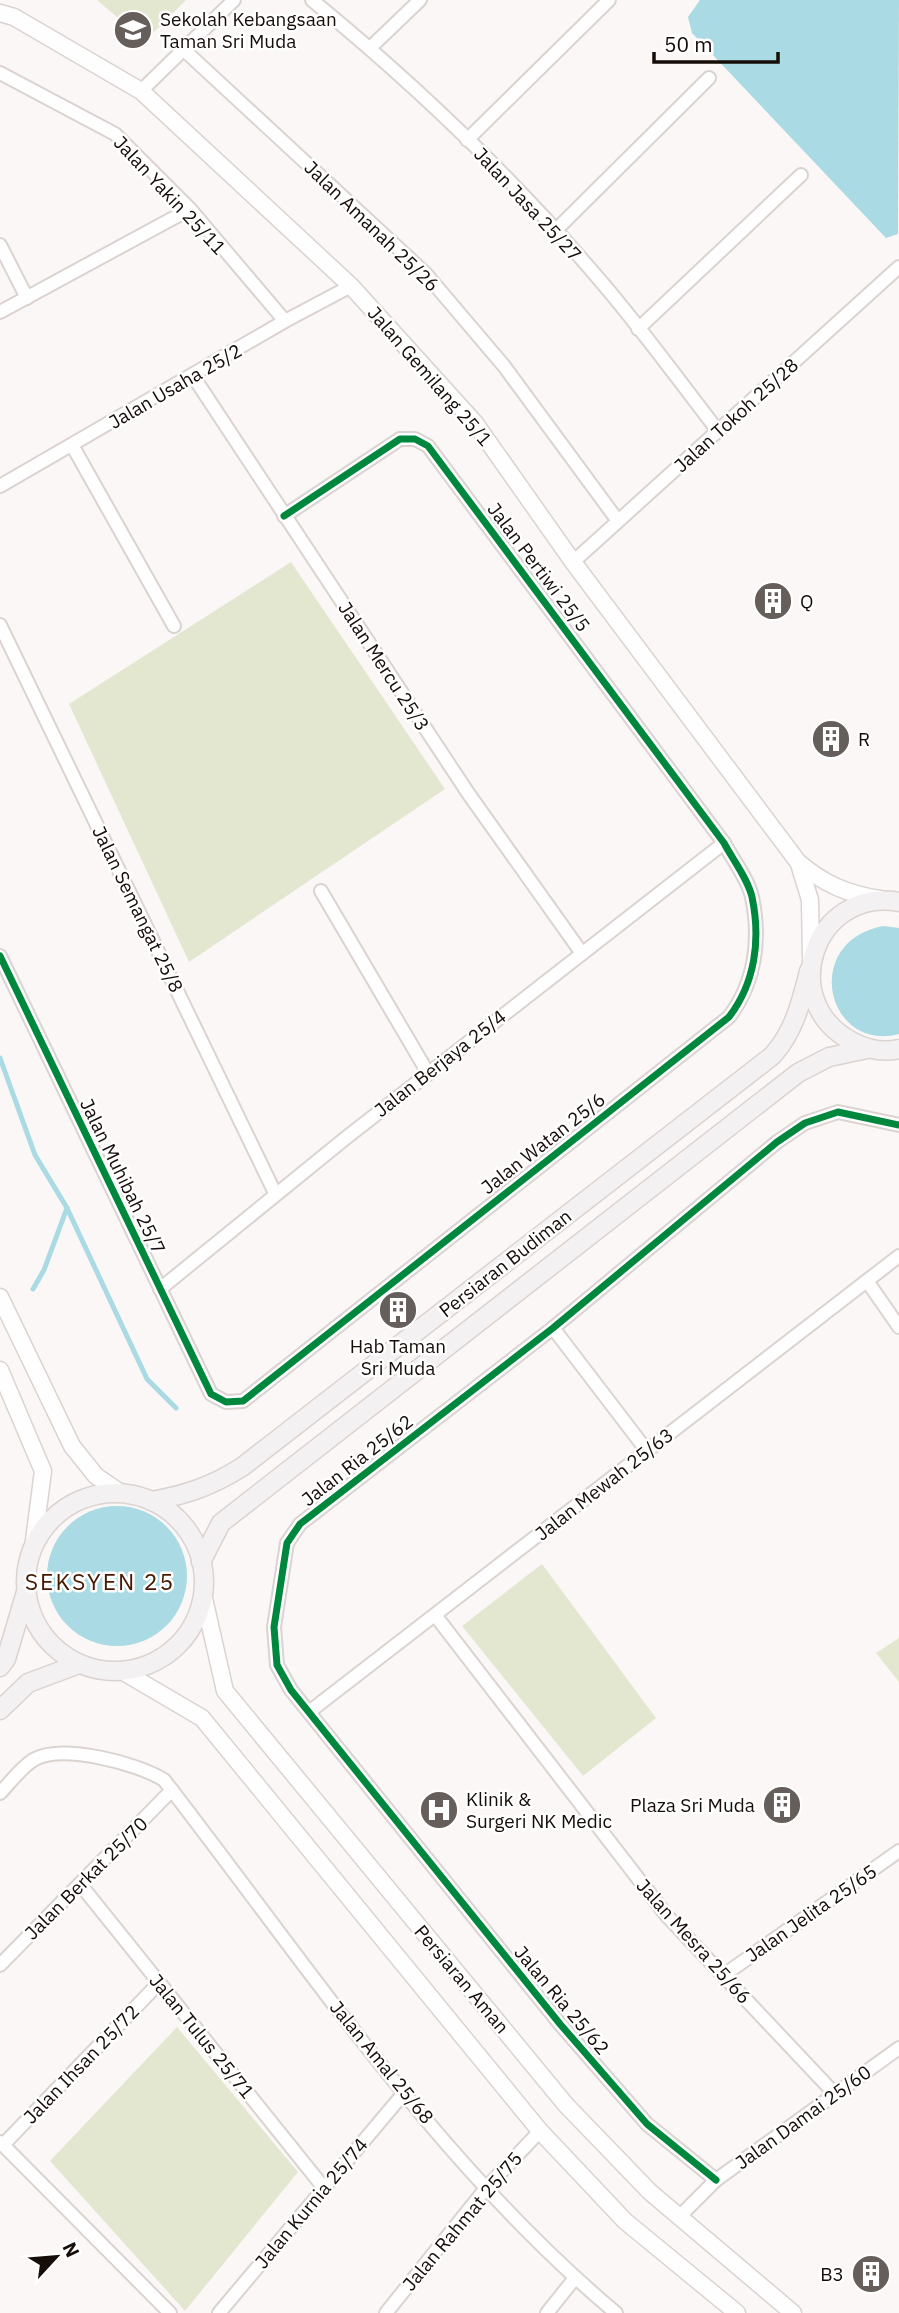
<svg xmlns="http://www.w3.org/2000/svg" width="899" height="2313" font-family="'IBM Plex Sans',sans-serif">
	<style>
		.green { fill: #e4e7d0 }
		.water { fill: #aadae3 }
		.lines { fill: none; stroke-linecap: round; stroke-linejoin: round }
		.stream { stroke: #aadae3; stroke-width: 5 }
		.minor-casing { stroke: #dbd3d0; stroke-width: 16 }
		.tertiary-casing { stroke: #dbd3d0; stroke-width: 19 }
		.secondary-casing { stroke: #dbd3d0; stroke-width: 21 }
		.minor { stroke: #fefefe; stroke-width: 12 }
		.tertiary { stroke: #fefefe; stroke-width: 16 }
		.secondary { stroke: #f4f1f3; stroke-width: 18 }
		.cycleway-casing { stroke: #fff; stroke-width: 11 }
		.cycleway { stroke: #00873e; stroke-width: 7 }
		.labels { text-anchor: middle; stroke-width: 5; stroke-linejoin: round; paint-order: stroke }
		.poi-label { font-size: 19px; fill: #160c08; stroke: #fff; text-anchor: start }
		.street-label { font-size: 19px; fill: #160c08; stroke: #fff }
		.quarter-label { font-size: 23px; letter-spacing: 2px; fill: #471800; stroke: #fff }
	</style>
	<rect width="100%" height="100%" fill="#fbf7f6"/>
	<!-- green -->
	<g class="green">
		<path d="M97 0H186L145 41Z"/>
		<path d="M291 562 445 789 189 962 69 704Z"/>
		<path d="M542 1564 656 1718 583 1776 462 1626Z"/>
		<path d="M899 1638V1682L876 1653Z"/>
		<path d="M177 2027 298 2172 185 2311 50 2161Z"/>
	</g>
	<!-- water -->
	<g class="water">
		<path d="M700 0H899L898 234 886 238 692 33 688 17Z"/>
		<path d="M883 926 899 928V1034C827 1053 800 942 883 926Z"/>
		<circle cx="117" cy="1576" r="70"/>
	</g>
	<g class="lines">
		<!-- stream -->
		<g class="stream">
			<path d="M0 1058 35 1155 67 1208 147 1379 176 1408"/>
			<path d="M33 1289 44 1270 67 1208"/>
		</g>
		<!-- minor casing -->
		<g class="minor-casing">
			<g id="minor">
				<path d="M312 0C417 86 516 181 604 285 644 332 680 382 718 431"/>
				<path d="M370 48 420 0"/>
				<path d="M183 49 425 273 504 366 618 521"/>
				<path d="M0 73 115 134 190 209 285 321"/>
				<path d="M141 91 234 0"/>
				<path d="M467 140 609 0"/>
				<path d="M555 231 709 78"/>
				<path d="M0 245 27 298"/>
				<path d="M0 312 190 209"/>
				<path d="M638 329 801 175"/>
				<path d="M193 376 468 793 581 952"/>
				<path d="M72 445 174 626"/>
				<path d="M0 486 285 321 351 286"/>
				<path d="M573 562 899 267"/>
				<path d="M0 625 275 1193"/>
				<path d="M321 891 428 1073"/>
				<path d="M0 956 211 1394 226 1402 243 1401 729 1017C755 983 761 940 752 897 748 879 733 860 724 843L428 446 415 439H400L284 516"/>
				<path d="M867 1281 899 1327"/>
				<path d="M160 1289 347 1137 724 843"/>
				<path d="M553 1328 647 1451"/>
				<path d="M435 1615 667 1916 835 2094"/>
				<path d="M309 1712 899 1256"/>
				<path d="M0 1793C10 1783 22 1766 35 1759 63 1744 137 1763 164 1780 306 1963 437 2163 616 2313"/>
				<path d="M80 1884 324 2188"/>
				<path d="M0 1965 172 1790"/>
				<path d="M724 1975 899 1851"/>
				<path d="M0 2142 170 2313"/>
				<path d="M3 2145 159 1983"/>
				<path d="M716 2180 647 2124 560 2024 291 1690 277 1665 274 1627 287 1543 300 1524 553 1328 777 1142 805 1123 838 1112 899 1125"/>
				<path d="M679 2217 716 2180 899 2048"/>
				<path d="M219 2313 404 2093"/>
				<path d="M386 2313 487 2187 540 2131"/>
				<path d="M547 2313 575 2278"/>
			</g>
		</g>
		<!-- tertiary casing -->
		<g class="tertiary-casing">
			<g id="tertiary">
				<path d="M0 13 14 17 141 91 351 286 475 423 573 562 798 862C824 884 847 894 880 899"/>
				<path d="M799 864 810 900 811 958"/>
				<path d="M0 1297 72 1446 96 1476 121 1493"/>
				<path d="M0 1370 43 1471 33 1548"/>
				<path d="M203 1594 225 1691 566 2105 650 2192 793 2313"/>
				<path d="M122 1671 202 1718 540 2131 625 2221 737 2313"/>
			</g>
		</g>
		<!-- secondary casing -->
		<g class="secondary-casing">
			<g id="secondary">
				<path d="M899 902C814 887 775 1002 853 1042 867 1049 883 1053 899 1049"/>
				<circle cx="115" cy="1582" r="89"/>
				<path d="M151 1501C186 1495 212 1486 242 1467L772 1056C794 1032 801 1003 809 971"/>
				<path d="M201 1562 221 1523 798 1073 829 1057 867 1049"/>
				<path d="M0 1667 6 1659 26 1592"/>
				<path d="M0 1710 28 1683 79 1664"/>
			</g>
		</g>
		<!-- minor -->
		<use href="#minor" class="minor"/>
		<!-- tertiary -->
		<use href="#tertiary" class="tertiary"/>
		<!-- secondary -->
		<use href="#secondary" class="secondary"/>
		<!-- cycleway casing -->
		<g class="cycleway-casing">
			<g id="cycleway">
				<path d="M0 956 211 1394 226 1402 243 1401 729 1017C755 983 761 940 752 897 748 879 733 860 724 843L428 446 415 439H400L284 516"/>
				<path d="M716 2180 647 2124 560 2024 291 1690 277 1665 274 1627 287 1543 300 1524 553 1328 777 1142 805 1123 838 1112 899 1125"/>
			</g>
		</g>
		<!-- cycleway -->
		<use href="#cycleway" class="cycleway"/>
	</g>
	<!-- icons -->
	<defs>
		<g id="school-disc" transform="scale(2.0125)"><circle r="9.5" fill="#665e5b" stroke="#fff"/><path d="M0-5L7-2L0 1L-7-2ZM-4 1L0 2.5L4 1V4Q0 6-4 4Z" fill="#fff"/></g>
		<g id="building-disc" transform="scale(2.0125)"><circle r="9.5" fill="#665e5b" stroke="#fff"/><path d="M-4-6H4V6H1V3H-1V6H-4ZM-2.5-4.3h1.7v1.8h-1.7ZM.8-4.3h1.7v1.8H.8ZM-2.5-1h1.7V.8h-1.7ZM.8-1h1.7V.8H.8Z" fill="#fff"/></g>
		<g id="hospital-disc" transform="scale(2.0125)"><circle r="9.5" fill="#665e5b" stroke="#fff"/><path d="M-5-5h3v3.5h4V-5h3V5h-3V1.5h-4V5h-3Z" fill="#fff"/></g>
	</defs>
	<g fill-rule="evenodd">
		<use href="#school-disc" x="133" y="30"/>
		<use href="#building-disc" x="773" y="601"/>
		<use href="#building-disc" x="831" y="739"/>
		<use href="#building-disc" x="398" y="1310"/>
		<use href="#building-disc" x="782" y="1805"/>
		<use href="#hospital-disc" x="439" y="1810"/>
		<use href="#building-disc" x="871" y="2274"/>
	</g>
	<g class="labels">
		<!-- poi labels -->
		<g class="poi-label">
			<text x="160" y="26">Sekolah Kebangsaan<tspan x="160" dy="22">Taman Sri Muda</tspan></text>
			<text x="800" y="608">Q</text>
			<text x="858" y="746">R</text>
			<text x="398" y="1353" text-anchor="middle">Hab Taman<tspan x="398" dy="22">Sri Muda</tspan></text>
			<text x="466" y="1806">Klinik &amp;<tspan x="466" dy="22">Surgeri NK Medic</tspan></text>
			<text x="755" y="1812" text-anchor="end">Plaza Sri Muda</text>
			<text x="844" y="2281" text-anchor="end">B3</text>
		</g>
		<!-- street labels -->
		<g class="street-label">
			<text transform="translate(170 195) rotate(47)" y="7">Jalan Yakin 25/11</text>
			<text transform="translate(528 204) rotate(47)" y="7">Jalan Jasa 25/27</text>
			<text transform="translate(372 226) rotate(44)" y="7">Jalan Amanah 25/26</text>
			<text transform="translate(430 376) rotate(49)" y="7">Jalan Gemilang 25/1</text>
			<text transform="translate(175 386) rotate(-30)" y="7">Jalan Usaha 25/2</text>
			<text transform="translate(736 415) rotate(-42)" y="7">Jalan Tokoh 25/28</text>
			<text transform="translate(539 567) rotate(53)" y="7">Jalan Pertiwi 25/5</text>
			<text transform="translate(384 666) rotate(57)" y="7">Jalan Mercu 25/3</text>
			<text transform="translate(138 909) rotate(64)" y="7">Jalan Semangat 25/8</text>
			<text transform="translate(440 1063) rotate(-38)" y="7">Jalan Berjaya 25/4</text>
			<text transform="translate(543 1143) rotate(-38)" y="7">Jalan Watan 25/6</text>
			<text transform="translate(123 1176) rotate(64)" y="7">Jalan Muhibah 25/7</text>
			<text transform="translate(505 1263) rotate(-38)" y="7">Persiaran Budiman</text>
			<text transform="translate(357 1460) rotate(-38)" y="7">Jalan Ria 25/62</text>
			<text transform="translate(604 1484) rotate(-38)" y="7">Jalan Mewah 25/63</text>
			<text transform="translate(86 1878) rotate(-45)" y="7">Jalan Berkat 25/70</text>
			<text transform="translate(811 1913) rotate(-35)" y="7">Jalan Jelita 25/65</text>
			<text transform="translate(694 1941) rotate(48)" y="7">Jalan Mesra 25/66</text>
			<text transform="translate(462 1979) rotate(50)" y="7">Persiaran Aman</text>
			<text transform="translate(562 2000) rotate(50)" y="7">Jalan Ria 25/62</text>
			<text transform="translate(202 2036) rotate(51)" y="7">Jalan Tulus 25/71</text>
			<text transform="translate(382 2062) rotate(51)" y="7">Jalan Amal 25/68</text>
			<text transform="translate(81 2064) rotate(-46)" y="7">Jalan Ihsan 25/72</text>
			<text transform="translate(803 2117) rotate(-36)" y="7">Jalan Damai 25/60</text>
			<text transform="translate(311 2203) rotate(-50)" y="7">Jalan Kurnia 25/74</text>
			<text transform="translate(462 2221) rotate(-50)" y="7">Jalan Rahmat 25/75</text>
		</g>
		<!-- quarter labels -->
		<g class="quarter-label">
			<text x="100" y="1590">SEKSYEN 25</text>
		</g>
	</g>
	<!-- north arrow -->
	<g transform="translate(56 2257) rotate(64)" stroke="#ffffff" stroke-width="5" paint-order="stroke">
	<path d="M0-5L12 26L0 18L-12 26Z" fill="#160c08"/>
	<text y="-10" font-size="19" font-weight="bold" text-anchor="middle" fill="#160c08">N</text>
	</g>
	<!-- scale -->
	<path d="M654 52v10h124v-10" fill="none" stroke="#160c08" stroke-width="3.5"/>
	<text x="664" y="52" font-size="21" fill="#160c08" stroke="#ffffff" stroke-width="5" paint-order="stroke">50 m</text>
</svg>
